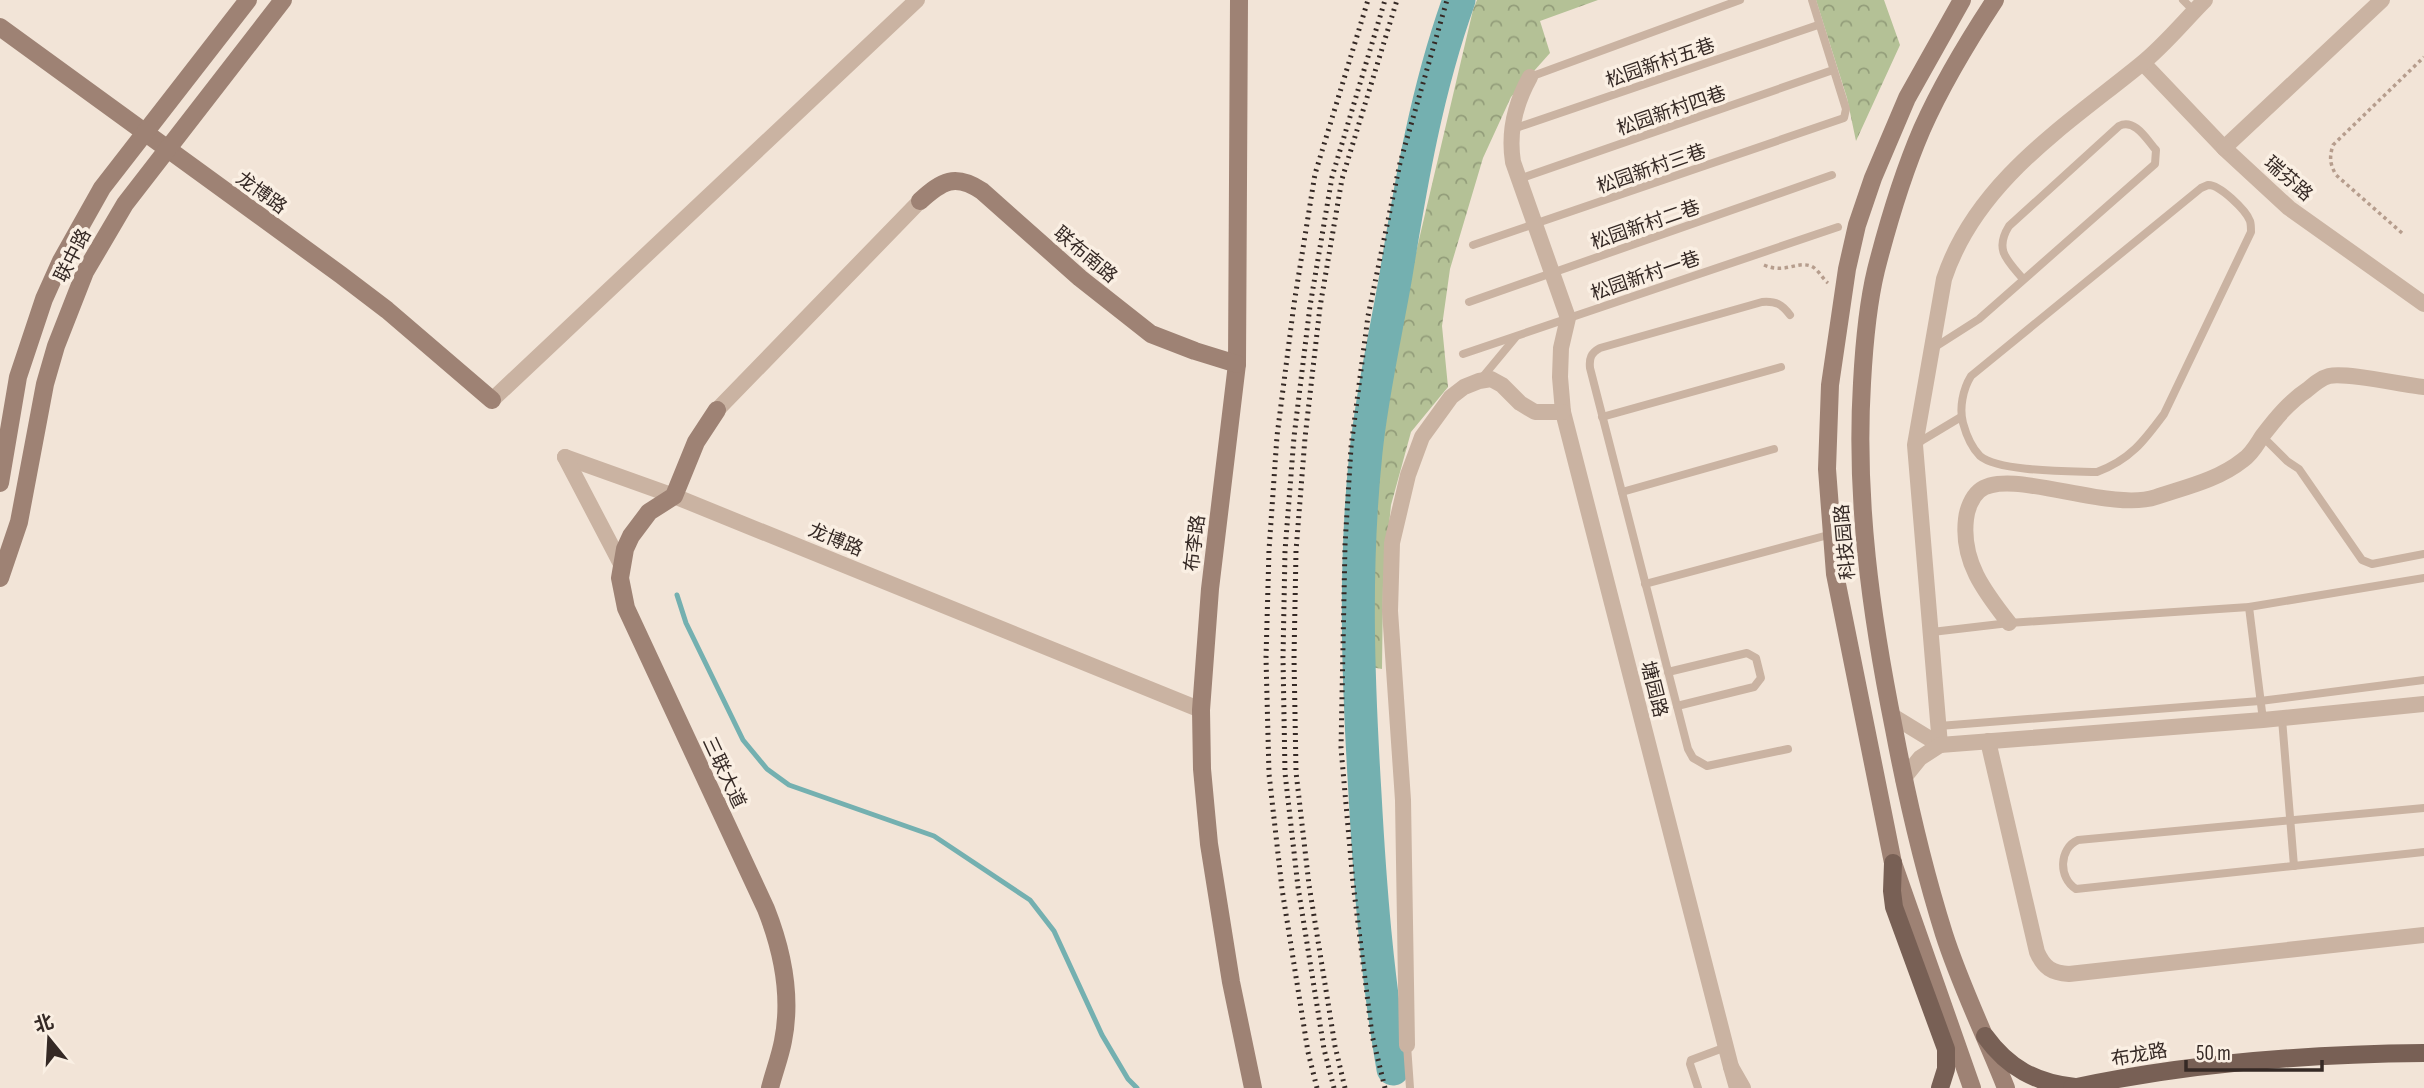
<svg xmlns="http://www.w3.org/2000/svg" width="2424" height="1088" font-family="'Sofia Sans Condensed','Noto Sans SC',sans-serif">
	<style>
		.forest { fill: url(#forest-crowns) }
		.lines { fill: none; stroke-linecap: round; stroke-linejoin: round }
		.stream { stroke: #74b0b0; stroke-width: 5 }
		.river { stroke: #74b0b0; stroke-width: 33 }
		.path { stroke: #b69d8d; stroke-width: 3.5; stroke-dasharray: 3.5 3.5; stroke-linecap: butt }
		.lane { stroke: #cab3a2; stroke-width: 8 }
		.street { stroke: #cab3a2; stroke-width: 16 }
		.secondary { stroke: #9e8274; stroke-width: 18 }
		.primary { stroke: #786055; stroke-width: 18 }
		.rail { stroke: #352925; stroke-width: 5; stroke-dasharray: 2 5; stroke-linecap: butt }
		.labels { text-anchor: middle; stroke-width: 7; stroke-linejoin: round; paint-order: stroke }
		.street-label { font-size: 19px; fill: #352925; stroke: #faefe3 }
	</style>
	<defs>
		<pattern id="forest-crowns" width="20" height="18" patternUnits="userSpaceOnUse" patternTransform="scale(1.75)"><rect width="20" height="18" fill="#b4c196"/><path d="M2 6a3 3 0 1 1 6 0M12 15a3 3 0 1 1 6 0" fill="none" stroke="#939d7a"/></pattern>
	</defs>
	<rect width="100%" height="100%" fill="#f2e4d7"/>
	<!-- forest -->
	<g class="forest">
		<path d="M1477 0H1598L1540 21 1550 53 1511 97 1483 158 1450 269 1442 326 1448 387 1411 432 1391 505 1383 585 1382 669 1365 666 1378 475 1402 312 1473 10Z"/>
		<path d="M1816 0H1884L1900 45 1856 141 1847 98Z"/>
	</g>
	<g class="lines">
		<!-- stream -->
		<path class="stream" d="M677 595 686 623 743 740 767 769 789 785 934 836 1030 900 1054 931 1102 1035 1128 1079 1137 1088"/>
		<!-- river -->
		<path class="river" d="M1393 1069C1377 977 1370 886 1365 794 1358 679 1354 566 1366 452 1372 393 1386 333 1396 275 1411 182 1427 89 1459 0"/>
		<!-- path -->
		<g class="path">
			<path d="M2402 233 2336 175C2330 164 2329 158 2333 145L2424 57"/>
			<path d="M1764 265C1785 274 1796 261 1811 266 1818 269 1822 278 1828 283"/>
		</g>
		<!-- lane -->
		<g class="lane">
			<path d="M2183 0 2194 11"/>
			<path d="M1530 77 1740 0"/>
			<path d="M1513 129 1818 25"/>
			<path d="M1519 179 1833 70"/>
			<path d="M2208 185C2219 184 2246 210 2250 221 2251 224 2251 228 2251 232L2164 414C2144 441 2130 460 2097 472 2071 471 1999 472 1980 456 1971 447 1966 434 1963 423 1959 408 1963 389 1971 376L2201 188Z"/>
			<path d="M1473 245 1844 118 1846 109 1812 0"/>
			<path d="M1469 302 1832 175"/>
			<path d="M1932 349 1979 319 2155 164 2156 150C2147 140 2135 118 2119 126L2009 226C1994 250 2007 260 2023 279"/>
			<path d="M1463 354 1838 227"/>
			<path d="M1481 379 1515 338"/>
			<path d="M1602 417 1781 367"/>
			<path d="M2262 436 2287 461 2299 469 2362 560 2372 564 2424 554"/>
			<path d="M1916 444 1961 417"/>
			<path d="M1622 492 1774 449"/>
			<path d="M1645 584 1832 534"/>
			<path d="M2249 607 2263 720"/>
			<path d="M1932 632 2009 623 2249 607 2424 578"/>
			<path d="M1668 672 1747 653 1756 658 1761 678 1754 687 1677 706"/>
			<path d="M2282 719 2294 866"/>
			<path d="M1939 726 2260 701 2424 680"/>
			<path d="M1788 749 1707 766 1693 758 1688 749 1590 368C1589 358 1591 353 1600 348L1762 302C1776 301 1782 304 1790 315"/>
			<path d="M2424 808 2078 840C2059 848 2058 878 2076 889L2424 852"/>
			<path d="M1407 1045 1410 1088"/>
			<path d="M1698 1088 1690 1064 1691 1060 1726 1047"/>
		</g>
		<!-- street -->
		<g class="street">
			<path d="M2143 63 2224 148 2289 208 2424 304"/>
			<path d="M1530 77C1515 104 1508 131 1513 162L1568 318 1561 348 1560 377 1563 412 1731 1067"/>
			<path d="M2224 148 2382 0"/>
			<path d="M492 400 917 0"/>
			<path d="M717 410 920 201"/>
			<path d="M565 457 674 496 1201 710"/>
			<path d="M565 457 621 564"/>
			<path d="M2009 623C1984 591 1961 561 1966 519 1967 509 1972 497 1979 491 2008 466 2109 513 2156 497 2186 487 2218 480 2243 460 2252 454 2257 444 2263 435 2276 418 2289 402 2307 390 2314 384 2321 378 2329 376 2347 372 2403 385 2424 387"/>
			<path d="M1891 715 1940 745"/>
			<path d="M1988 741 2037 952C2044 968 2052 973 2069 974L2424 935"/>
			<path d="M1940 745 1915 445 1944 279C1976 182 2065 126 2140 65 2164 46 2184 21 2205 0"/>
			<path d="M1903 779 1920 758 1940 745 2263 720 2424 704"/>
			<path d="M1407 1045 1403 800 1390 611 1392 543 1408 475 1422 437 1451 397 1464 387 1479 381 1491 379 1502 385 1520 403 1535 412H1563"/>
			<path d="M1737 1088 1731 1067 1743 1088"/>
		</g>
		<!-- secondary -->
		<g class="secondary">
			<path d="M1239 0 1237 364 1210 589 1201 710 1202 769 1209 844 1231 982 1253 1088"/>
			<path d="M1962 0 1907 98 1873 178 1857 225 1847 269 1830 385 1827 469 1835 574 1893 863 1972 1088"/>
			<path d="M1995 0C1968 41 1942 84 1922 129 1903 173 1888 223 1876 270 1867 307 1864 346 1862 383 1855 500 1871 615 1894 729 1907 798 1923 867 1944 934 1961 987 1986 1037 2006 1088"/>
			<path d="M0 27 341 275 387 310 492 400"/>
			<path d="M920 201C942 181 955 173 982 191L1080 278 1151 334 1195 351 1237 364"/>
			<path d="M717 410 696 442 674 496 649 512 631 536 625 549 620 578 626 608 766 909C783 952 792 996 783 1041 780 1057 774 1072 770 1088"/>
			<path d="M0 483 18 377 44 299 61 261 102 188 248 0"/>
			<path d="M0 578 19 522 45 384 56 346 85 272 125 204 283 0"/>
		</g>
		<!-- primary -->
		<g class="primary">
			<path d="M1893 863 1892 891 1894 907 1946 1049V1069L1940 1088"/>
			<path d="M1985 1036C2008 1068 2036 1083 2075 1087"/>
			<path d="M2072 1088C2188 1063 2305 1054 2424 1053"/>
		</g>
		<!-- rail -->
		<g class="rail">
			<path d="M1317 1088 1308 1052 1282 889 1269 774 1266 658 1269 550 1277 436 1294 304 1315 174 1368 0"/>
			<path d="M1334 1088 1324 1049 1298 887 1285 773 1283 658 1285 551 1294 437 1310 306 1332 177 1385 0"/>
			<path d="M1345 1088 1335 1046 1309 885 1296 772 1294 658 1296 551 1305 438 1320 307 1342 179 1397 0"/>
			<path d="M1385 1088 1372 1035 1353 883 1341 748 1345 545 1351 447 1368 316 1400 163 1447 0"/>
		</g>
	</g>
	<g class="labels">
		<!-- street labels -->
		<g class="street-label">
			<text transform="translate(1660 62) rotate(-19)" y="7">松园新村五巷</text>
			<text transform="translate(1671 110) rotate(-19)" y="7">松园新村四巷</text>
			<text transform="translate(1651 168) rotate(-19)" y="7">松园新村三巷</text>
			<text transform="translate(2289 178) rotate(41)" y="7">瑞芬路</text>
			<text transform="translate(262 192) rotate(36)" y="7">龙博路</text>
			<text transform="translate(1645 224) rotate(-19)" y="7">松园新村二巷</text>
			<text transform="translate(1086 254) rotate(40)" y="7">联布南路</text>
			<text transform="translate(72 255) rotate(-63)" y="7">联中路</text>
			<text transform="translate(1645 275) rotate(-19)" y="7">松园新村一巷</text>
			<text transform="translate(836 539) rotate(22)" y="7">龙博路</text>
			<text transform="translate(1844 542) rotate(-95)" y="7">科技园路</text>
			<text transform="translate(1194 543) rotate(-83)" y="7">布李路</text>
			<text transform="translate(1655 689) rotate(76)" y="7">塘园路</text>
			<text transform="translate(725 772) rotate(65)" y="7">三联大道</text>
			<text transform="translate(2139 1054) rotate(-10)" y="7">布龙路</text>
		</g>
	</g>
	<!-- north arrow -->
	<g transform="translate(49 1039) rotate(342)" stroke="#faefe3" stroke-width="5" paint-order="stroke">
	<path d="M0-5L12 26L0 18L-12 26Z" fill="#352925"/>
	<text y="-10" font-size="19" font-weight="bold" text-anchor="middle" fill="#352925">北</text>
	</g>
	<!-- scale -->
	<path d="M2186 1060v10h136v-10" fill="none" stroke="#352925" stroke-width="3.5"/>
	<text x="2196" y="1060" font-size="21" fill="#352925" stroke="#faefe3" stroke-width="5" paint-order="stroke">50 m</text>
</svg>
